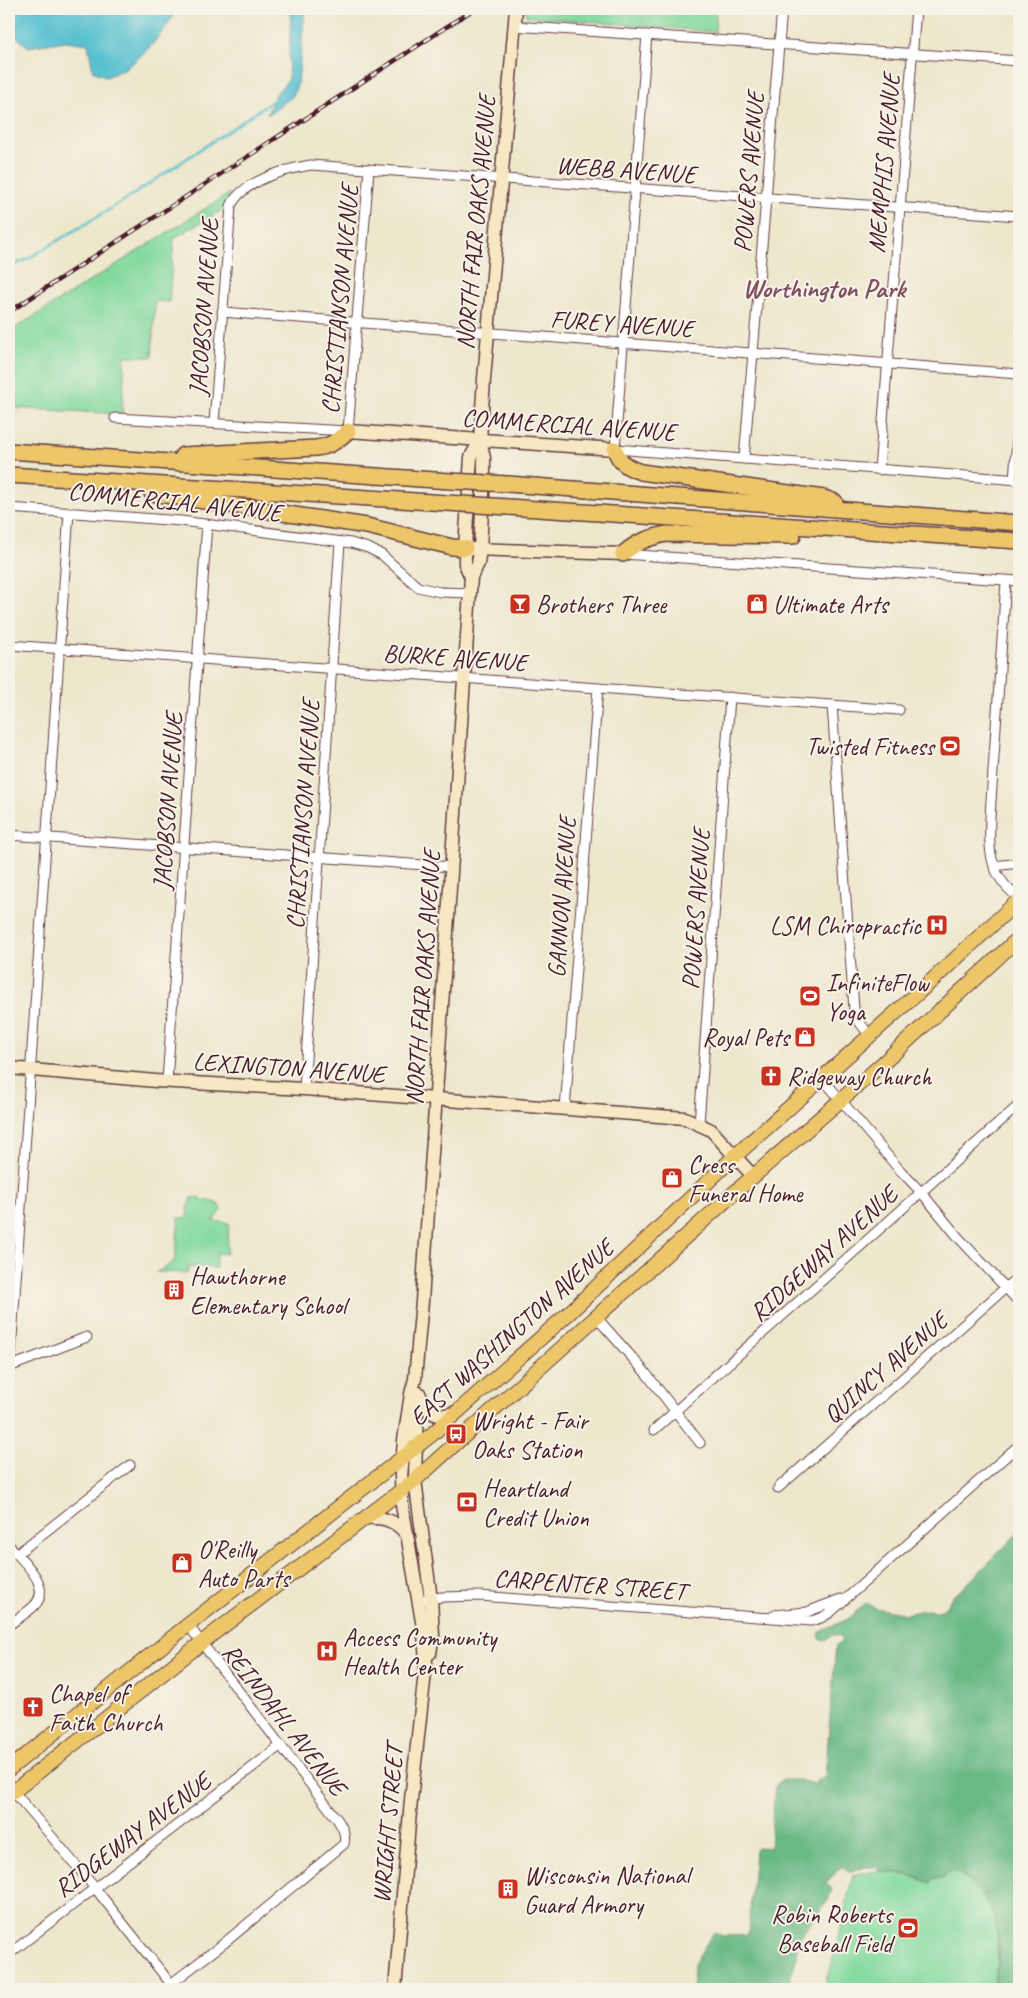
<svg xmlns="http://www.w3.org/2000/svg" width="1028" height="1998" font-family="Caveat,sans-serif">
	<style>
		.green { fill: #82d99d; stroke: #667c64 }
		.forest { fill: #69b984; stroke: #5a6c58 }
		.water { fill: #54c0cf; stroke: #4f707d }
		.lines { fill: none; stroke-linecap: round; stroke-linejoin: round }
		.stream { stroke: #54c0cf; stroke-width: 2.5 }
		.street-casing { stroke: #623d43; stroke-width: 11 }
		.secondary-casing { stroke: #623d43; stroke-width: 15 }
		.primary-casing { stroke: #623d43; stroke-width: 16 }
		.highway-casing { stroke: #623d43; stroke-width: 18 }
		.street { stroke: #fff; stroke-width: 9 }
		.secondary { stroke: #f7e8c3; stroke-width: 12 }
		.primary { stroke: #ecc669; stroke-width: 14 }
		.highway { stroke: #ecc669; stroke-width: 15 }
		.rail-casing { stroke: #4a1f2b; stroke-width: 4.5 }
		.rail { stroke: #f7f3e8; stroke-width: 2.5; stroke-dasharray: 8; stroke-linecap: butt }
		.highway-bridge-casing { stroke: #623d43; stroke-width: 18; stroke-linecap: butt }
		.highway-bridge { stroke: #ecc669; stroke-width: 15 }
		.labels { text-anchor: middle; stroke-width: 4; stroke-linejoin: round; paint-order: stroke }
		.street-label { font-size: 25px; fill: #4a1f2b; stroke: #f7f3e8 }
		.poi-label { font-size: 25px; fill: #4a1f2b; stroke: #f7f3e8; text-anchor: start }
		.neighbourhood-label { font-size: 26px; font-weight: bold; fill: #7e5262; stroke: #f7f3e8 }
	</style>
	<rect width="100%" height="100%" fill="#f7f3e8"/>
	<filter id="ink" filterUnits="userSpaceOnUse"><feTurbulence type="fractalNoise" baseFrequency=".02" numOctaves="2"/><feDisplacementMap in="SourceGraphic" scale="10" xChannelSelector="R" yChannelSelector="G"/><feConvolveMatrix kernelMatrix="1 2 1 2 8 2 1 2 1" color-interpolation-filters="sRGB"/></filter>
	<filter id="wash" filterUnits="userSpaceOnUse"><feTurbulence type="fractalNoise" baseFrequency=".0096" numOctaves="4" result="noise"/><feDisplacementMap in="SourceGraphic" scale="20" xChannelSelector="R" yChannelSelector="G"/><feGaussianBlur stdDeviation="1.12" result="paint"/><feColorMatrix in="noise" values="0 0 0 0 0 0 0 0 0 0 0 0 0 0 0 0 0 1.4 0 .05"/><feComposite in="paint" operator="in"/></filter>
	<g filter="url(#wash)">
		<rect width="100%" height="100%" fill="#ede7cc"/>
		<!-- green -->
		<g class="green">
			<path d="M526 9H716L715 32 526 16Z"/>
			<path d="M230 193 224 209 174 238 169 302 155 301 152 357 125 356 122 414 9 408V332Z"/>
			<path d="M192 1197 217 1203 222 1209 213 1221 229 1223 227 1254 217 1253 216 1268 188 1267V1273L156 1272 165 1268 175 1260 179 1218H187L188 1209Z"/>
			<path d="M952 1870 959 1873 986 1899 996 1919 998 1962 995 1973 994 1989H826L827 1976 829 1975 853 1875C879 1867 906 1873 930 1883L932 1878 938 1879Z"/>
		</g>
		<!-- forest -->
		<path class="forest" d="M1019 1532V1989H994C995 1984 994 1979 995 1974 995 1970 997 1967 998 1963 1001 1924 993 1902 964 1877 955 1869 949 1869 942 1878H932L930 1883 907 1874 878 1871V1867H864L850 1872 842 1866 826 1883 832 1889 828 1900 800 1936 797 1945 796 1959 787 1989H693L694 1964 713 1933 725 1936 748 1935 755 1850 757 1847 770 1848 775 1786C786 1773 801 1782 815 1784L817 1780H822L825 1776 836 1645 840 1643 842 1637C834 1631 831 1638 823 1641L819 1635 820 1632 848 1619 866 1603 876 1608 906 1614 923 1610 939 1611 944 1609 954 1594 962 1589Z"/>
		<!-- water -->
		<g class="water">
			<path d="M9 9H176C169 28 142 58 125 68 119 72 112 74 107 77L93 71 88 44 66 41 28 47 9 30Z"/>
			<path d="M291 9H305L298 83 293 96 267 115 275 95 288 80Z"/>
		</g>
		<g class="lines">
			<!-- stream -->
			<path class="stream" d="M9 267 24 261 125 200 274 100"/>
		</g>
	</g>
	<g filter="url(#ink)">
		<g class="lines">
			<!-- street casing -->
			<g class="street-casing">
				<g id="street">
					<path d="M514 26 1019 61"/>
					<path d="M647 35 615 449 1019 480"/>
					<path d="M222 312 1019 374"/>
					<path d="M115 418 348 431 369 169"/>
					<path d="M214 423 231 206C242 181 286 169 311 165L1019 216"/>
					<path d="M744 459 782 9"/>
					<path d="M879 470 916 9"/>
					<path d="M1014 480 1019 411"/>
					<path d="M9 508 181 521 351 543 368 548 382 555 418 587 440 592 470 593"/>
					<path d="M623 554 1019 581"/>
					<path d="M1006 581C1002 644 997 707 993 771 992 794 987 833 991 854 994 873 1004 887 1019 898"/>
					<path d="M9 645 899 710"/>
					<path d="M832 705 854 1009 857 1019 870 1036"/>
					<path d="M9 835 452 867"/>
					<path d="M994 866 1019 863"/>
					<path d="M823 1079 898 1168 921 1192 958 1237 1019 1302"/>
					<path d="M167 1081 207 524"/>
					<path d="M304 1089 340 542"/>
					<path d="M565 1109 598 688"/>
					<path d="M699 1124 730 697"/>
					<path d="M597 1318 645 1372 700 1443"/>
					<path d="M9 1367 87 1337"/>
					<path d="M10 1367 69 512"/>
					<path d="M654 1430 1019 1105"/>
					<path d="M778 1488 1019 1276"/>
					<path d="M9 1545C22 1561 54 1586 34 1606 27 1613 17 1619 9 1625"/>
					<path d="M17 1554 130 1465"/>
					<path d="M426 1599 442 1597 480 1596 811 1621 821 1618 831 1612 1019 1445"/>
					<path d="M774 1615 807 1612 841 1599"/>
					<path d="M9 1786 95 1888 171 1984"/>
					<path d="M9 1954 280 1746"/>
					<path d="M164 1989 223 1944 344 1844C346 1834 343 1828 337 1819L188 1625"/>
				</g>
			</g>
			<!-- secondary casing -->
			<g class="secondary-casing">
				<g id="secondary">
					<path d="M348 431 615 449"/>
					<path d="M473 549 623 554"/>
					<path d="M471 577 465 564V548L471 457 480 440"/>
					<path d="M9 1068 156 1081 304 1089 685 1118 711 1130 753 1176"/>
					<path d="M419 1393C428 1415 436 1420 459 1411"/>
					<path d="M417 1400 415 1480 431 1599 433 1635 430 1653"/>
					<path d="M365 1518C383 1517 396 1520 407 1535"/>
					<path d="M395 1989 411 1800 426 1663 424 1633 402 1505 401 1478 404 1440 411 1394 415 1379 422 1301 471 577 478 564 480 549 484 476V458L480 440 484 379 516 9"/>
				</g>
			</g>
			<!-- primary casing -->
			<g class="primary-casing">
				<g id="primary">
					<path d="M9 1769 188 1625 430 1436 569 1313 735 1156 938 975 1019 900"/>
					<path d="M9 1795 214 1633 415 1480 733 1194 881 1065 1019 938"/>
				</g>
			</g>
			<!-- highway casing -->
			<g class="highway-casing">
				<g id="highway">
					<path d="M615 449C619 463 628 468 641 472L824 498 835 502"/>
					<path d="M9 451 450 481"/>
					<path d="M183 455 316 448C331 446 337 441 348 431"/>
					<path d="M9 475 447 503"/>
					<path d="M508 484 1019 523"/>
					<path d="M152 493 367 526 452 547 465 548"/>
					<path d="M508 507 1019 541"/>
					<path d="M623 554C636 542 648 538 666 534L793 536"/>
				</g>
			</g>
			<!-- street -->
			<use href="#street" class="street"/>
			<!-- secondary -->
			<use href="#secondary" class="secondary"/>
			<!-- primary -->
			<use href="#primary" class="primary"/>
			<!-- highway -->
			<use href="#highway" class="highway"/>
			<!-- rail casing -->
			<g class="rail-casing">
				<path id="rail" d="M9 312 474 9"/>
			</g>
			<!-- rail -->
			<use href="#rail" class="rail"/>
			<!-- highway-bridge casing -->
			<g class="highway-bridge-casing">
				<g id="highway-bridge">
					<path d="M450 481 508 484"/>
					<path d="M447 503 508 507"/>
				</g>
			</g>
			<!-- highway-bridge -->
			<use href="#highway-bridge" class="highway-bridge"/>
		</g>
	</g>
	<!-- icons -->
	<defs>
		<g id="bar-square" transform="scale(1.125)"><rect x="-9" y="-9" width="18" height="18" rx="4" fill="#c8321e" stroke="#f7f3e8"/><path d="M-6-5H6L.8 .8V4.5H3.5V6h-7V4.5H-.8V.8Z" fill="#fff"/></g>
		<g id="shop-square" transform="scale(1.125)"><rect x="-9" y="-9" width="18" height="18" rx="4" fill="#c8321e" stroke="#f7f3e8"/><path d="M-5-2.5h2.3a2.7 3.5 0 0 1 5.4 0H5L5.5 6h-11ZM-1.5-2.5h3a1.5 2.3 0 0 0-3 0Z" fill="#fff"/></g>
		<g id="stadium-square" transform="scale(1.125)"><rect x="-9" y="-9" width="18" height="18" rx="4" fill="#c8321e" stroke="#f7f3e8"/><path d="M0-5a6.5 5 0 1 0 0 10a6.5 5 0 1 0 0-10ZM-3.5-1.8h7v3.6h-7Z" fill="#fff"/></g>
		<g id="hospital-square" transform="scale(1.125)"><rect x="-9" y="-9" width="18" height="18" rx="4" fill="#c8321e" stroke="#f7f3e8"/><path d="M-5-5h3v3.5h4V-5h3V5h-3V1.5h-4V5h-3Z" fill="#fff"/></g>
		<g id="church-square" transform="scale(1.125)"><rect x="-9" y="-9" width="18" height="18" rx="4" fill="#c8321e" stroke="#f7f3e8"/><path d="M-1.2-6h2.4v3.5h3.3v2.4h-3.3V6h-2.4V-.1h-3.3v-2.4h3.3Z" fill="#fff"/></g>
		<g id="building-square" transform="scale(1.125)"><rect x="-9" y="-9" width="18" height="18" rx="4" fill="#c8321e" stroke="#f7f3e8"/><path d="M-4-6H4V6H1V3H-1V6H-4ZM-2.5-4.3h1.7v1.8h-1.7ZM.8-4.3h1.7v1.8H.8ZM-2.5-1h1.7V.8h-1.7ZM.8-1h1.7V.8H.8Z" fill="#fff"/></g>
		<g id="bus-square" transform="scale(1.125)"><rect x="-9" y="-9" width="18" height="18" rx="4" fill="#c8321e" stroke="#f7f3e8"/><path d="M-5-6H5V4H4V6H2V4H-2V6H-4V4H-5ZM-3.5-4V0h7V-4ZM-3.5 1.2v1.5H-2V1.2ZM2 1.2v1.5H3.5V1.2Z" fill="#fff"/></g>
		<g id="bank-square" transform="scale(1.125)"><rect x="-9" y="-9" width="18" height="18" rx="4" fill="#c8321e" stroke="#f7f3e8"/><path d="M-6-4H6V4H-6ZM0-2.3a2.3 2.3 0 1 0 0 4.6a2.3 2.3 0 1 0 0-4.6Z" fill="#fff"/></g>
	</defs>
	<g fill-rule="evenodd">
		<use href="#bar-square" x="520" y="604"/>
		<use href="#shop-square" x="757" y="604"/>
		<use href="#stadium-square" x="950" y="746"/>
		<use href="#hospital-square" x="937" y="925"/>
		<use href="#stadium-square" x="810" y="996"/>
		<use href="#shop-square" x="805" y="1037"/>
		<use href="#church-square" x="771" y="1076"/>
		<use href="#shop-square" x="672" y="1178"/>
		<use href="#building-square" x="174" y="1290"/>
		<use href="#bus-square" x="456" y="1434"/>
		<use href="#bank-square" x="467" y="1502"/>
		<use href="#shop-square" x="182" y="1563"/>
		<use href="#hospital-square" x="327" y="1651"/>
		<use href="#church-square" x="33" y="1707"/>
		<use href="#building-square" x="508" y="1889"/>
		<use href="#stadium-square" x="908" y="1928"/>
	</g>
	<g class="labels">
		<!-- street labels -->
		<g class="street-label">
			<text transform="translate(883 163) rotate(-85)" y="9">MEMPHIS AVENUE</text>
			<text transform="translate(626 169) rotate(4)" y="9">WEBB AVENUE</text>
			<text transform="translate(748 172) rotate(-85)" y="9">POWERS AVENUE</text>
			<text transform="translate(475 222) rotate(-85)" y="9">NORTH FAIR OAKS AVENUE</text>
			<text transform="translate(339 299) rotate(-85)" y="9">CHRISTIANSON AVENUE</text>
			<text transform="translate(203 307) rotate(-86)" y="9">JACOBSON AVENUE</text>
			<text transform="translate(622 323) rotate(4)" y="9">FUREY AVENUE</text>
			<text transform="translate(569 424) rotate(4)" y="9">COMMERCIAL AVENUE</text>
			<text transform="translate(175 501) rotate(6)" y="9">COMMERCIAL AVENUE</text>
			<text transform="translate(455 657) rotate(4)" y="9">BURKE AVENUE</text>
			<text transform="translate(167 801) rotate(-86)" y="9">JACOBSON AVENUE</text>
			<text transform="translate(302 814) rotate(-86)" y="9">CHRISTIANSON AVENUE</text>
			<text transform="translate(561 897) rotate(-86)" y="9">GANNON AVENUE</text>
			<text transform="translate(695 909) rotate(-86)" y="9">POWERS AVENUE</text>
			<text transform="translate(422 977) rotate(-86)" y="9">NORTH FAIR OAKS AVENUE</text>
			<text transform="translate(289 1067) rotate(4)" y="9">LEXINGTON AVENUE</text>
			<text transform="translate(823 1253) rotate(-42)" y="9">RIDGEWAY AVENUE</text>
			<text transform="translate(511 1332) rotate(-42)" y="9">EAST WASHINGTON AVENUE</text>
			<text transform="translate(885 1367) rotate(-41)" y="9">QUINCY AVENUE</text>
			<text transform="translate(590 1584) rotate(4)" y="9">CARPENTER STREET</text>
			<text transform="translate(285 1719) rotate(52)" y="9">REINDAHL AVENUE</text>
			<text transform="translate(387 1824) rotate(-85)" y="9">WRIGHT STREET</text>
			<text transform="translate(132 1834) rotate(-37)" y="9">RIDGEWAY AVENUE</text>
		</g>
		<!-- poi labels -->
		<g class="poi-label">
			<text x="536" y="613">Brothers Three</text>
			<text x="773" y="613">Ultimate Arts</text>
			<text x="934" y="755" text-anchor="end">Twisted Fitness</text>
			<text x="921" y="934" text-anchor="end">LSM Chiropractic</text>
			<text x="826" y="991">InfiniteFlow<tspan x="826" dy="29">Yoga</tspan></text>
			<text x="789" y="1046" text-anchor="end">Royal Pets</text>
			<text x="787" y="1085">Ridgeway Church</text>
			<text x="688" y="1173">Cress<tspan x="688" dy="29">Funeral Home</tspan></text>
			<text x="190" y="1285">Hawthorne<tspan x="190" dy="29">Elementary School</tspan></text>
			<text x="472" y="1429">Wright - Fair<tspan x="472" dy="29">Oaks Station</tspan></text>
			<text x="483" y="1497">Heartland<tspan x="483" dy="29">Credit Union</tspan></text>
			<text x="198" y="1558">O'Reilly<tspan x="198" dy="29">Auto Parts</tspan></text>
			<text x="343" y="1646">Access Community<tspan x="343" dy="29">Health Center</tspan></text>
			<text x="49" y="1702">Chapel of<tspan x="49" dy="29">Faith Church</tspan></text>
			<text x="524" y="1884">Wisconsin National<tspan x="524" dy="29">Guard Armory</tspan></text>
			<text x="892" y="1923" text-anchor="end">Robin Roberts<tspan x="892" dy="29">Baseball Field</tspan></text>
		</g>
		<!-- neighbourhood labels -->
		<g class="neighbourhood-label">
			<text x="824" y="297">Worthington Park</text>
		</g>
	</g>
	<!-- margin -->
	<rect width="1028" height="1998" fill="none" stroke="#f7f3e8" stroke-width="30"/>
</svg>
